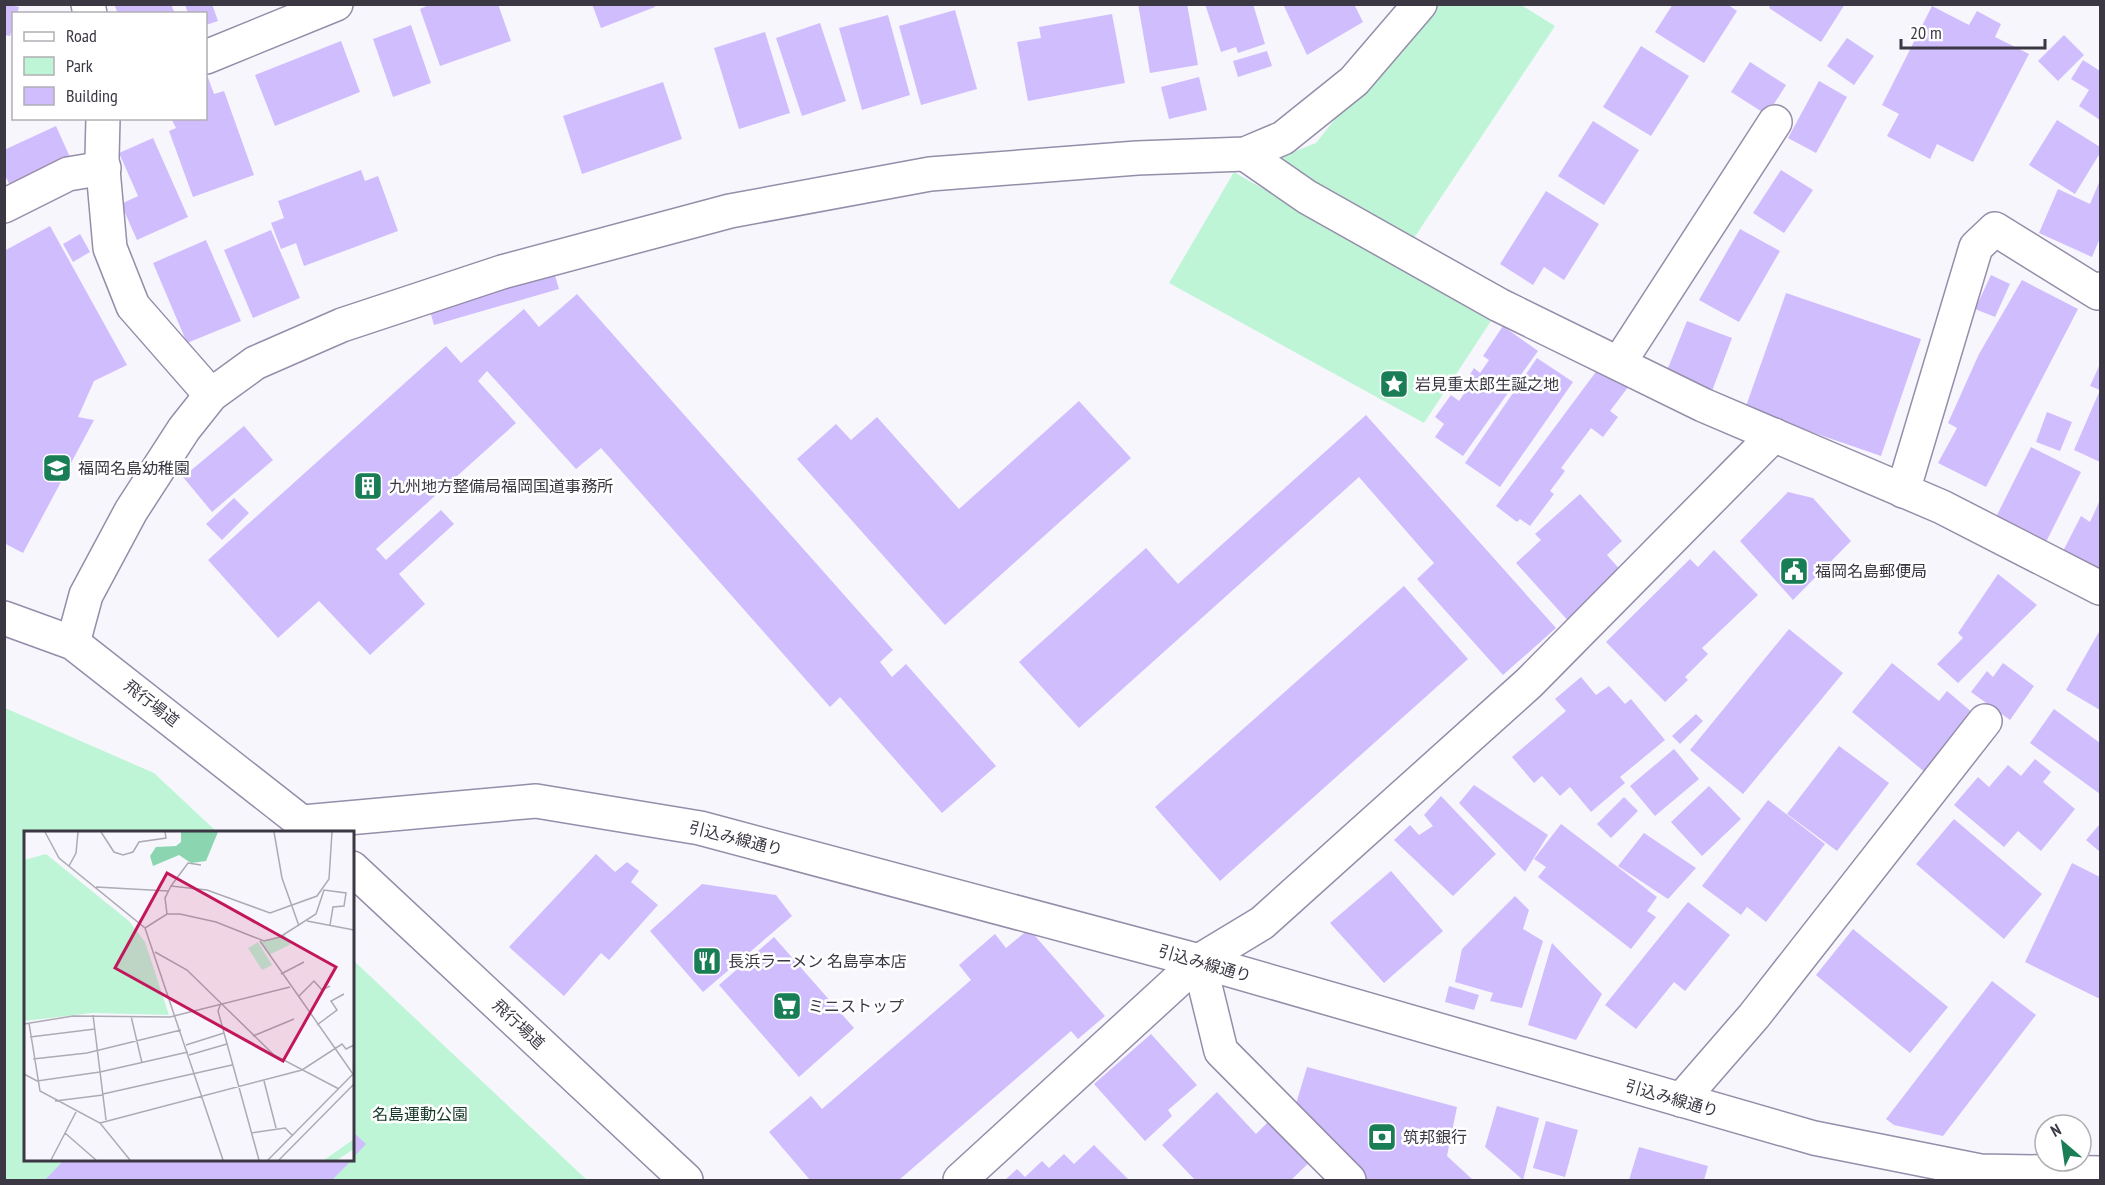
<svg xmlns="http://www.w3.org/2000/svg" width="2105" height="1185" font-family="'PT Sans Narrow','Noto Sans JP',sans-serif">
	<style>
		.green { fill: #bef5d7 }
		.building { fill: #d0bdfe }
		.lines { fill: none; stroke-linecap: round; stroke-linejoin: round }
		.minor-casing { stroke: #958da9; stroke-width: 36 }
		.minor { stroke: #fff; stroke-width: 33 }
		.labels { text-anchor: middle; stroke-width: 5; stroke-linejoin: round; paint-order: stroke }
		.poi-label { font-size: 16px; fill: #3b3743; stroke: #fff; text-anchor: start }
		.street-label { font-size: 16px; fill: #3b3743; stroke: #fff }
		.park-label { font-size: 16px; fill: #143626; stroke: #fff }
		.inset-road { fill: none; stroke: #acaab3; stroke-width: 1.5 }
		.view { fill: #c2185b; fill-opacity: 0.15; stroke: #c2185b; stroke-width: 3 }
		.inset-edge { fill: none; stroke: #3b3743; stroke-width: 3 }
	</style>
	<rect width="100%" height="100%" fill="#f8f6fd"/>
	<!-- green -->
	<g class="green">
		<path d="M1425 5H1521L1555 26 1408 247 1267 162 1316 143Z"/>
		<path d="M1234 172 1491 321 1424 423 1169 283Z"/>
		<path d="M5 708 154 773 217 832H26V1160H352L353 960 587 1180H5Z"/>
	</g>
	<!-- building -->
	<g class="building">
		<path d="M4 4 19 7 17 14H14V25L10 36 4 35Z"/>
		<path d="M114 4H171L175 14H118Z"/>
		<path d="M185 4H212L218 21 206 25V14H188Z"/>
		<path d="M431 4H498L511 41 440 66 420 9Z"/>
		<path d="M592 4H654L655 7 601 28Z"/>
		<path d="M1138 4H1187L1198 65 1150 73Z"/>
		<path d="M1205 4H1253L1265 44 1238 53 1236 47 1221 52Z"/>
		<path d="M1283 4H1354L1363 22 1307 55Z"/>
		<path d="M1673 4H1727L1737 11 1704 63 1655 32Z"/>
		<path d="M1771 4H1845L1821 42 1769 8Z"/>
		<path d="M1932 6 1969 25 1977 11 2001 24 1995 37 2029 54 1973 162 1937 144 1930 159 1887 136 1899 114 1882 105Z"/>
		<path d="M955 10 977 89 921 105 899 26Z"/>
		<path d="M1112 14 1125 83 1028 101 1017 42 1041 38 1039 27Z"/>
		<path d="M888 15 910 95 862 110 839 28Z"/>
		<path d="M820 23 846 101 802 116 776 38Z"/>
		<path d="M411 25 431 83 393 97 373 39Z"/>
		<path d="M765 32 790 113 739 129 714 48Z"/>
		<path d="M2064 35 2084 55 2058 81 2038 61Z"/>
		<path d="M1847 38 1874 56 1854 85 1827 66Z"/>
		<path d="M341 41 360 92 275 126 255 75Z"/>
		<path d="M1641 46 1689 76 1651 136 1603 107Z"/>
		<path d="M1267 51 1272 66 1238 77 1233 61Z"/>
		<path d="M2083 60 2100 71V120L2079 106 2089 90 2071 79Z"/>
		<path d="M1750 62 1786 85 1767 115 1731 92Z"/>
		<path d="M206 72 214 94 224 91 254 175 193 197 169 131 176 128 171 118H206Z"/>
		<path d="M1199 77 1207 110 1169 119 1161 87Z"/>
		<path d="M1819 81 1847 97 1816 153 1788 138Z"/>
		<path d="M663 82 682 139 582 174 563 116Z"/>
		<path d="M2057 120 2100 147V153L2075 194 2029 165Z"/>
		<path d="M1593 121 1639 150 1604 205 1558 176Z"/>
		<path d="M56 126 73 164 12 190 4 173V150Z"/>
		<path d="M153 138 188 217 137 240 121 204 138 196 119 153Z"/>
		<path d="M361 170 365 181 378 176 398 231 304 266 296 243 281 249 271 223 284 218 278 201Z"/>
		<path d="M1781 170 1813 190 1784 233 1753 213Z"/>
		<path d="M2100 180V238L2092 257 2039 233 2058 189 2090 204Z"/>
		<path d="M1546 191 1599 224 1564 280 1544 267 1533 285 1500 264Z"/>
		<path d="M50 226 127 365 94 381 78 417 94 420 23 553 4 543V251Z"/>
		<path d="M1740 229 1780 251 1739 322 1699 300Z"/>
		<path d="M271 230 300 298 253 318 224 250Z"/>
		<path d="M80 234 90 252 73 262 63 244Z"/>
		<path d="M206 240 241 321 187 343 153 263Z"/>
		<path d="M553 269 559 289 434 325 428 304Z"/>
		<path d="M1991 275 2010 284 1995 317 1975 309Z"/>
		<path d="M2022 280 2078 309 1986 487 1938 463 1957 428 1948 423 1979 354Z"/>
		<path d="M1786 293 1921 339 1881 456 1745 409Z"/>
		<path d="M577 294 893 650 880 662 892 677 906 664 996 766 942 813 840 697 830 707 601 448 576 469 487 371 478 381 516 423 376 549 386 560 441 510 454 524 399 574 425 604 370 655 319 601 278 638 208 560 446 346 461 363 524 309 539 327Z"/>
		<path d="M1687 321 1732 338 1712 391 1666 373Z"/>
		<path d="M1503 326 1538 351 1463 456 1435 437 1444 424 1435 417 1451 395 1459 401 1468 388 1464 384 1474 368 1480 373 1489 360 1483 356Z"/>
		<path d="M1537 358 1573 382 1500 487 1465 463Z"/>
		<path d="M1604 361 1632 382 1610 411 1618 417 1603 437 1591 428 1561 468 1565 471 1550 491 1554 494 1530 526 1520 519 1517 522 1496 506Z"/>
		<path d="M2100 364V462L2074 450 2100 390 2090 386Z"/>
		<path d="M1079 401 1131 458 945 625 797 459 836 424 851 440 877 417 959 509Z"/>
		<path d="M2047 412 2072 422 2060 451 2036 442Z"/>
		<path d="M1366 415 1556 628 1503 675 1417 579 1434 563 1359 477 1079 728 1019 662 1146 548 1178 584Z"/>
		<path d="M244 426 273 460 212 512 183 477Z"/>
		<path d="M2031 447 2081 472 2044 546 1994 521Z"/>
		<path d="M1788 492 1813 498 1851 541 1793 600 1740 541Z"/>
		<path d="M1580 494 1622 541 1607 555 1625 575 1571 624 1516 563 1541 540 1535 534Z"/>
		<path d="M234 498 249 513 222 540 206 524Z"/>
		<path d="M2100 500V577L2060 557 2081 516 2090 522Z"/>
		<path d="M1714 550 1758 595 1702 648 1708 654 1685 677 1688 680 1665 702 1606 642 1690 559 1698 567Z"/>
		<path d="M1998 574 2037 605 1958 683 1937 664 1963 638 1958 633Z"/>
		<path d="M1404 586 1468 659 1220 881 1155 807Z"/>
		<path d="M1789 629 1843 673 1743 794 1690 750Z"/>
		<path d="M2100 630V710L2066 690Z"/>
		<path d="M1892 663 1939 701 1947 691 1980 719 1932 778 1852 712Z"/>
		<path d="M2003 663 2034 686 2010 720 1971 692 1987 671 1993 677Z"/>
		<path d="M1581 677 1596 695 1609 686 1625 704 1631 699 1665 740 1620 777 1625 783 1591 812 1570 787 1560 796 1542 776 1534 783 1512 757 1566 711 1555 699Z"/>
		<path d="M2054 709 2100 743V794L2030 743Z"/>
		<path d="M1696 714 1703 721 1680 744 1672 736Z"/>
		<path d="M1839 746 1889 783 1837 851 1787 814Z"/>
		<path d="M1674 749 1699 779 1655 816 1630 786Z"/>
		<path d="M2035 759 2051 772 2043 782 2075 809 2041 851 2018 831 2004 847 1954 805 1978 777 1989 787 2008 765 2021 776Z"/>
		<path d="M1474 785 1548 835 1525 872 1459 803Z"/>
		<path d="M1709 786 1741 819 1702 856 1671 822Z"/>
		<path d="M1441 796 1496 854 1453 896 1394 840 1410 825 1419 835 1433 826 1424 815Z"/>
		<path d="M1624 797 1638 811 1611 838 1597 824Z"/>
		<path d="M1768 800 1825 844 1766 922 1747 907 1741 915 1702 886Z"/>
		<path d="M1954 819 2042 894 2004 939 1916 864Z"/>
		<path d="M1561 824 1657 897 1647 911 1656 917 1631 949 1538 877 1546 867 1534 859Z"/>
		<path d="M2100 824V852L2086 840Z"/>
		<path d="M1644 833 1696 868 1668 899 1618 866Z"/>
		<path d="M596 854 615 872 627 862 639 871 631 882 658 905 609 960 601 953 564 996 509 947Z"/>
		<path d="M2072 863 2100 877V999L2025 962Z"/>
		<path d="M1391 871 1443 931 1384 983 1330 923Z"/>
		<path d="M702 884 776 895 792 916 703 992 650 931Z"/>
		<path d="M1515 896 1529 910 1523 929 1543 941 1522 1008 1490 1001 1493 993 1455 982 1462 949Z"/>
		<path d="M1688 902 1730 935 1685 991 1674 982 1636 1029 1605 1005Z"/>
		<path d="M1029 929 1105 1016 1078 1039 1071 1031 899 1180H810L769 1132 811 1096 822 1109 971 980 959 965 995 934 1006 948Z"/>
		<path d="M1853 929 1948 1007 1910 1053 1816 975Z"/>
		<path d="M774 937 854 1028 799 1077 719 985Z"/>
		<path d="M1552 943 1602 994 1576 1040 1528 1025Z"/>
		<path d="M1992 981 2036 1015 1943 1136 1894 1125 1886 1119Z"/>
		<path d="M1449 986 1479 995 1474 1010 1445 1002Z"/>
		<path d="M1151 1034 1197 1085 1168 1110 1172 1116 1145 1141 1094 1084Z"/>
		<path d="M1307 1067 1457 1107 1447 1156 1473 1180H1357L1292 1117Z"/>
		<path d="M1217 1092 1256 1134 1276 1114 1316 1156 1291 1180H1195L1162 1145Z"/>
		<path d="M1497 1106 1539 1118 1523 1180 1485 1147Z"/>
		<path d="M1546 1121 1578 1130 1565 1177 1533 1168Z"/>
		<path d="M352 1131 366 1144 352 1159Z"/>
		<path d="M1094 1145 1129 1180H1005L1017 1169 1025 1177 1042 1161 1049 1168 1064 1154 1074 1164Z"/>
		<path d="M1639 1147 1708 1166 1704 1180H1629Z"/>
		<path d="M64 1160H352L332 1180H45Z"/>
	</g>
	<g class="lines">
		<!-- minor casing -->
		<g class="minor-casing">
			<g id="minor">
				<path d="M88 4 90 14"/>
				<path d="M206 57 336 4"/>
				<path d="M103 118 102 158 110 248 133 306 211 395"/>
				<path d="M1245 154 1307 197 1499 305 1703 405 1942 507 2100 588"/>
				<path d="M4 206 68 174 104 168"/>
				<path d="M1619 363 1775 122"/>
				<path d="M1903 491 1976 247 1995 229 2098 293 2100 289"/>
				<path d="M4 618 73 643 314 832"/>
				<path d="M73 643 86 595 131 511 184 429 211 395 255 363 342 325 502 272 730 211 930 174 1137 158 1245 154 1283 138 1354 81 1420 4"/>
				<path d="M303 822 536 801 700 828 1199 961 1814 1138 1980 1171 2100 1173"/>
				<path d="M352 868 686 1180"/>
				<path d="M1199 961 1221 1051 1349 1180"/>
				<path d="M1681 1100 1754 1016 1985 721"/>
				<path d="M960 1180 1199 961 1262 923 1529 683 1774 435"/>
			</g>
		</g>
		<!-- minor -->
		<use href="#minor" class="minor"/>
	</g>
	<!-- icons -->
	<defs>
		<g id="sight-square" transform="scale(1.5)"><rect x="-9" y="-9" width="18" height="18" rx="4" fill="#197d56" stroke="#fff"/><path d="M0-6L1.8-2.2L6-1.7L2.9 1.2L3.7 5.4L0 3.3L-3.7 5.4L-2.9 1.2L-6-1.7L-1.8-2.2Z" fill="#fff"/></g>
		<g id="school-square" transform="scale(1.5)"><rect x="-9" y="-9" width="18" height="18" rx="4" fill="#197d56" stroke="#fff"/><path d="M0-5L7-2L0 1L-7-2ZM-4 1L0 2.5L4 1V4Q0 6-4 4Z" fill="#fff"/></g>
		<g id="building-square" transform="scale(1.5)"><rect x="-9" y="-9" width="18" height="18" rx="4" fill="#197d56" stroke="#fff"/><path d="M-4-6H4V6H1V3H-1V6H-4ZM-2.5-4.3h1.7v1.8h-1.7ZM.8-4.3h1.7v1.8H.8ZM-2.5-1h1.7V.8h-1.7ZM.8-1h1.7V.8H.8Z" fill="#fff"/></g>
		<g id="civic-square" transform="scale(1.5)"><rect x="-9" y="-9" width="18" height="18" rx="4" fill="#197d56" stroke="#fff"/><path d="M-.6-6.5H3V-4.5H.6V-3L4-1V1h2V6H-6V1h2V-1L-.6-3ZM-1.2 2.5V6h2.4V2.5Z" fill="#fff"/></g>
		<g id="restaurant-square" transform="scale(1.5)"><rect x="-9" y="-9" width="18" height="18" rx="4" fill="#197d56" stroke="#fff"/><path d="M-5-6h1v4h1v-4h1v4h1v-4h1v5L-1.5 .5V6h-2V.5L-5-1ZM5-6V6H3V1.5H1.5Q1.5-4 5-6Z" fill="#fff"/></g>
		<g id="supermarket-square" transform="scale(1.5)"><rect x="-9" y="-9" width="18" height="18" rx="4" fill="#197d56" stroke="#fff"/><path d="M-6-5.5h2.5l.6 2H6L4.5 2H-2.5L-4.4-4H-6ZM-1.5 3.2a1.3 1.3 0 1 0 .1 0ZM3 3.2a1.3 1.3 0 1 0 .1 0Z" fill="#fff"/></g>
		<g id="bank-square" transform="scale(1.5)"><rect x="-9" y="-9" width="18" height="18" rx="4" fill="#197d56" stroke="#fff"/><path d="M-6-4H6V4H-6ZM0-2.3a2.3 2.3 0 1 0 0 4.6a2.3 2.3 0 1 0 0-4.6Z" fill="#fff"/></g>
	</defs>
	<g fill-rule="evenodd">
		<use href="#sight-square" x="1394" y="384"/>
		<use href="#school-square" x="57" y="468"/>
		<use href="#building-square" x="368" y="486"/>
		<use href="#civic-square" x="1794" y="571"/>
		<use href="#restaurant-square" x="707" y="961"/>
		<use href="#supermarket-square" x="787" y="1006"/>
		<use href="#bank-square" x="1382" y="1137"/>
	</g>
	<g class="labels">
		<!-- poi labels -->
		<g class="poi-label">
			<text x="1415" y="390">岩見重太郎生誕之地</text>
			<text x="78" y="474">福岡名島幼稚園</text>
			<text x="389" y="492">九州地方整備局福岡国道事務所</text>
			<text x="1815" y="577">福岡名島郵便局</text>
			<text x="728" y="967">長浜ラーメン 名島亭本店</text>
			<text x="808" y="1012">ミニストップ</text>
			<text x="1403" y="1143">筑邦銀行</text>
		</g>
		<!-- street labels -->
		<g class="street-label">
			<text transform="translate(152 703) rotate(38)" y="6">飛行場道</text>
			<text transform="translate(736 838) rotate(14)" y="6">引込み線通り</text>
			<text transform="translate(1205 963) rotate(16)" y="6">引込み線通り</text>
			<text transform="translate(519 1024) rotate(43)" y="6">飛行場道</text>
			<text transform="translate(1672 1098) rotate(16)" y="6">引込み線通り</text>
		</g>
		<!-- park labels -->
		<g class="park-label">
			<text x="420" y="1120">名島運動公園</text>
		</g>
	</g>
	<!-- overview -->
	<g transform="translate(24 831)">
		<rect width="330" height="330" fill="#f8f6fd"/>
		<path d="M22 23 105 90 121 111 145 184 68 182 0 190V29ZM261 104 267 113 245 124 237 111ZM234 111 248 134 238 139 224 117ZM330 308V318L313 329H300Z" fill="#bef5d7"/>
		<path d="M157 1H194L182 30 167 32 155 24 129 35 126 25 132 16 152 15 157 11Z" fill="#8bd6b0"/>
		<path class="inset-road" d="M21 1 35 27 121 97 199 329M77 1 90 21 99 24 109 21 115 11 142 7 141 1M250 1 258 47 275 95M45 35 52 22 54 1M147 55 164 32 177 34M72 56 144 60M143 83 141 67 147 55 183 59 246 82 293 65 305 48 308 1M283 90 330 99M121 97 143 83H156L192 91 240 110 256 106 292 83 300 59 322 62 320 75 309 76 306 94M236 110 329 243M131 121 163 139 250 224 315 258M257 143 280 131M274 166 290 150 298 159 306 155M197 172 194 180 235 329M69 184 82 289M107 185 118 232M5 192 16 260 76 292 106 329M0 193 49 185 146 186 266 156M293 194 313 179 307 170 320 163M229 205 270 188M6 206 71 198M162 214 200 202M165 224 203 213M9 228 63 222 157 199M0 243 13 250 76 241 164 221M240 250 252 297M79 263 208 234M31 270 79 264M76 292 278 239 318 213 322 218 330 214M41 302 72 329M227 302 261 297 269 305M27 329 52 281M244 329 330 242M255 329 330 253"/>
		<path class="view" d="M143 42 312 136 259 230 91 137Z"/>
		<rect width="330" height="330" class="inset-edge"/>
	</g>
	<!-- border -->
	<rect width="2105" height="1185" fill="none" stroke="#3b3743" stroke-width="12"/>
	<!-- legend -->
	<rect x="12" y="12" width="195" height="108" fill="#ffffff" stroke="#b1afb4" stroke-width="1.5"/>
	<rect x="24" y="32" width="30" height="9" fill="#ffffff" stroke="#b1afb4" stroke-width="1.5"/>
	<text x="66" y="42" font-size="18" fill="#3b3743">Road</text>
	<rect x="24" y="57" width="30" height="18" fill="#bef5d7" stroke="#b1afb4" stroke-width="1.5"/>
	<text x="66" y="72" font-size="18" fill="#3b3743">Park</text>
	<rect x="24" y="87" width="30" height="18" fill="#d0bdfe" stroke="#b1afb4" stroke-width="1.5"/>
	<text x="66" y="102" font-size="18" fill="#3b3743">Building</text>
	<!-- north arrow -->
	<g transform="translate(2063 1143) rotate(331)"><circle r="28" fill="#ffffff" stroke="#b1afb4" stroke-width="1.5"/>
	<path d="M0-4.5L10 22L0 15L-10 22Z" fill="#197d56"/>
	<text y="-9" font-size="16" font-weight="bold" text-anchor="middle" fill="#3b3743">N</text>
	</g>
	<!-- scale -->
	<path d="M1901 39v9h144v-9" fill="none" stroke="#3b3743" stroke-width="3"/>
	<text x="1910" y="39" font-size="18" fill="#3b3743" stroke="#ffffff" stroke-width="4.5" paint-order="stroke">20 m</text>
</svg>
